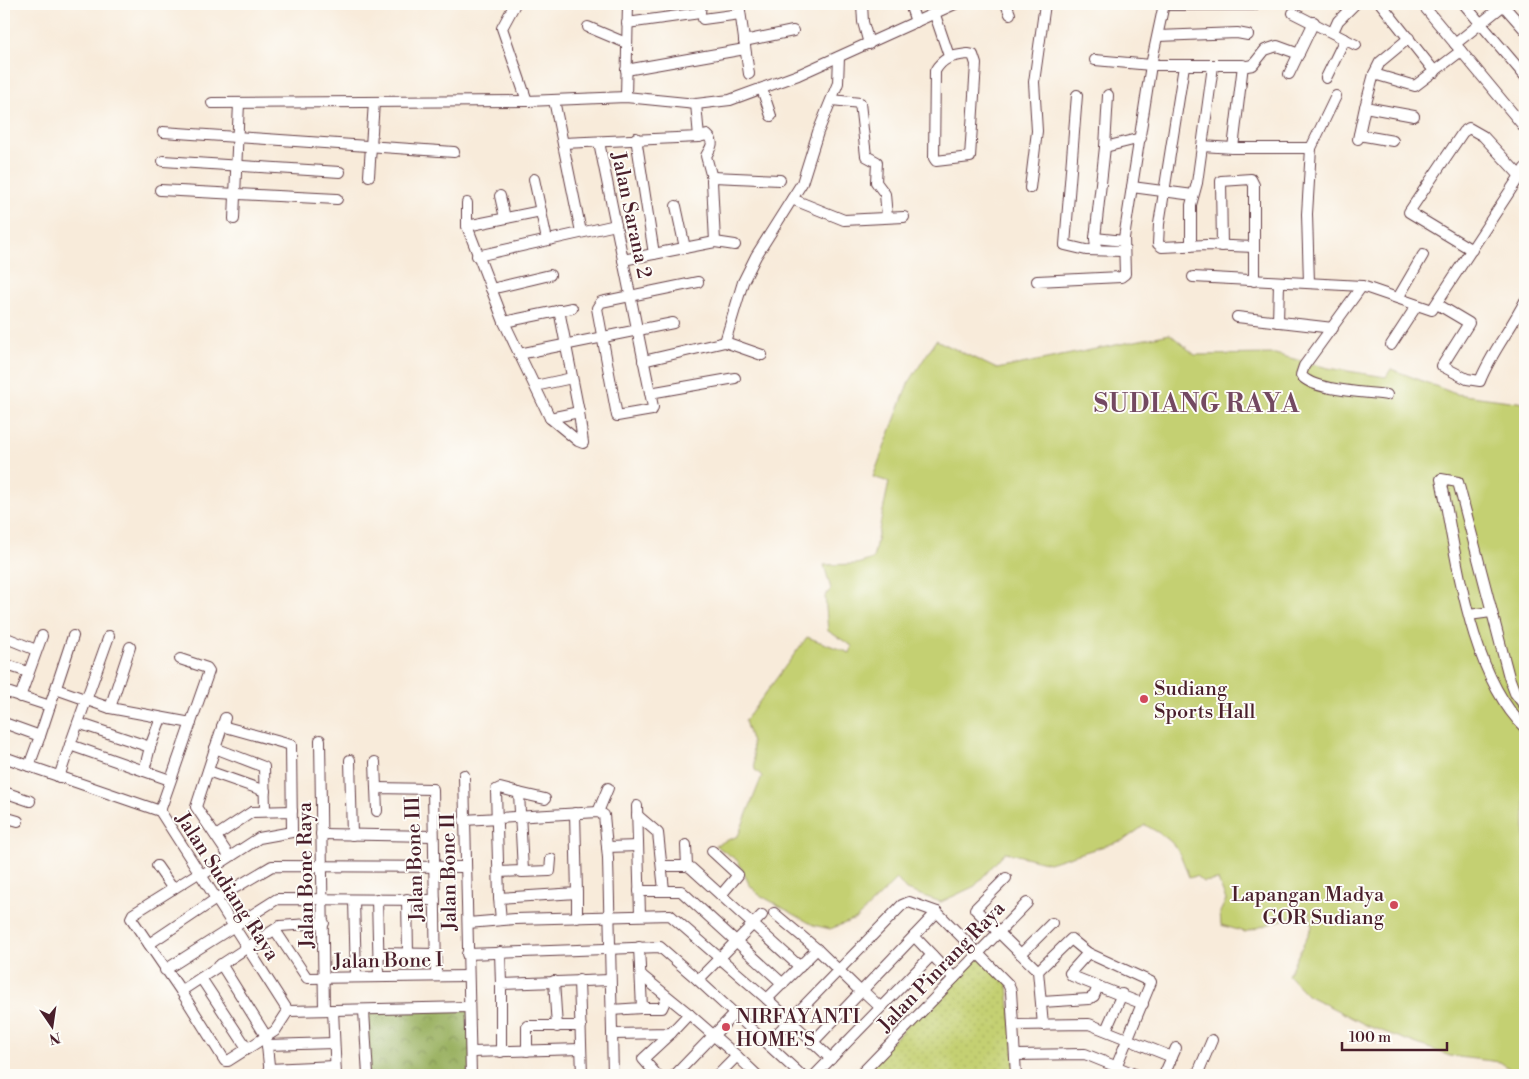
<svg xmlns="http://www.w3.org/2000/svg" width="1529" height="1079" font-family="'Libre Bodoni',serif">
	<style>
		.grass { fill: url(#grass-dots); stroke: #87784e }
		.forest { fill: url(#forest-crowns); stroke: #726848 }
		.park { fill: #c4d072; stroke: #87784e }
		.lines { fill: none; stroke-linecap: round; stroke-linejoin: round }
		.minor-casing { stroke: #643e45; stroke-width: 12 }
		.minor { stroke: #fff; stroke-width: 10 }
		.poi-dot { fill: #d1495b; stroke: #fdfcf7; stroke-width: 2 }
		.labels { text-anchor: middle; stroke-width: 4; stroke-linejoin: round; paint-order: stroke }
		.street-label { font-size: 20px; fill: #4a1f2b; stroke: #fdfcf7 }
		.poi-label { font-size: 20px; fill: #4a1f2b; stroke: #fdfcf7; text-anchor: start }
		.district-label { font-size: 25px; font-weight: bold; letter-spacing: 1px; fill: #734961; stroke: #fdfcf7 }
	</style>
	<defs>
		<pattern id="grass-dots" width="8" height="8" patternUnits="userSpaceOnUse" patternTransform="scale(1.25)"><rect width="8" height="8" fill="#c4d072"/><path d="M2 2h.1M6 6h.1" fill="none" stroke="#aab263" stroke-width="1.8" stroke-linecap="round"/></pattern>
		<pattern id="forest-crowns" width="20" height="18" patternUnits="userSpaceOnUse" patternTransform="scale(1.25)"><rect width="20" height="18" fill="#9bb264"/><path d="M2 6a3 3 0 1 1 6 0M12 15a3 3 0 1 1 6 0" fill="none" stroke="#809053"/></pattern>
	</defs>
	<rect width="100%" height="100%" fill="#fdfcf7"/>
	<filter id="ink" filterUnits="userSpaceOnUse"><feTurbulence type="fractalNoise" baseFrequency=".02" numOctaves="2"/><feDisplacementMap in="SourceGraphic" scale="10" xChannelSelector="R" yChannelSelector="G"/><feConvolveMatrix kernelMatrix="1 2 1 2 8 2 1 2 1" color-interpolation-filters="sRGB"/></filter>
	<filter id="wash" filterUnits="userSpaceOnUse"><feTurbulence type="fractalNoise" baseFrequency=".0096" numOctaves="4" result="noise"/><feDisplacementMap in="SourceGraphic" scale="20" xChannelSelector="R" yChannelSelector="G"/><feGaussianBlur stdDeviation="1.12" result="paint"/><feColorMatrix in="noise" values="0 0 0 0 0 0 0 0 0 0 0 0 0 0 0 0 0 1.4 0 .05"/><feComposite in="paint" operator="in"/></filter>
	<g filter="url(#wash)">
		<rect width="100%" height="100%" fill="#f8ebda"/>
		<!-- grass -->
		<path class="grass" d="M976 953 1008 984 1016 1075H860Z"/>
		<!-- forest -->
		<path class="forest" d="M469 1007 471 1075H368L364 1011Z"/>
		<!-- park -->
		<path class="park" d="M1170 334 1195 355 1275 354 1328 368 1386 377 1391 369 1456 394 1525 403V1075H1519L1500 1062 1450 1056 1368 1026 1307 995 1288 975 1312 927 1310 911 1245 932 1221 925 1220 912 1226 900 1218 880 1203 882 1196 876 1189 878C1178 845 1174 841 1145 825L1124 840 1049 863 1005 852 975 886 941 902 906 890 897 879 856 919 830 929 813 925 758 894 749 884 738 861 715 845 738 836 762 776 755 770 752 743 745 721 807 637 850 653 852 646 828 631 825 596 831 589 824 565 857 564 873 559 889 482 873 477 908 384 936 340 997 369Z"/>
	</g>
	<g filter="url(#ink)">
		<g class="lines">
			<!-- minor casing -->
			<g class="minor-casing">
				<g id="minor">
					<path d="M515 4 502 28 527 101 626 97 696 104 730 100 798 75 955 4"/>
					<path d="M739 4 749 74"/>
					<path d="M862 4 863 22 869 44"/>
					<path d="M910 4 916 22"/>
					<path d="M1006 4 1010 14"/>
					<path d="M1381 4 1435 72"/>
					<path d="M1422 4 1525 128"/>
					<path d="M1464 4 1525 76"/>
					<path d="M1164 5H1254"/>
					<path d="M1503 5 1525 30"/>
					<path d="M934 12 949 56"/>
					<path d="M1293 13 1356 45"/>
					<path d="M703 19 740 14"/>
					<path d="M627 23 700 13 701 4"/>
					<path d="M588 27 626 43"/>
					<path d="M1333 32 1338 21 1355 4"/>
					<path d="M1158 36 1237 33 1248 35"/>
					<path d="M744 41 793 31"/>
					<path d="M1455 44 1505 4"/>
					<path d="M968 54 973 55 976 64 970 157 936 161 934 158 935 71C943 57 952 56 968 54Z"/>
					<path d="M1095 60 1151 65H1243L1233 148H1311L1307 214 1309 283"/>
					<path d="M1184 66 1159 224 1158 244 1162 247 1207 245 1254 247"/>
					<path d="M1247 66 1253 65 1265 50 1277 46 1299 54"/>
					<path d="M626 70 745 49"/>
					<path d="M1289 74 1314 22"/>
					<path d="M1374 74 1380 62 1409 38"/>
					<path d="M1326 78 1345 39"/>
					<path d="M762 89 771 116"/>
					<path d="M1077 95 1065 245 1086 250 1123 251"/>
					<path d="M626 97 628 4"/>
					<path d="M554 100 581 232"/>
					<path d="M832 100 860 103 866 156 877 162 876 182 885 194 887 217"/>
					<path d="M212 103 527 101"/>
					<path d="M1414 116 1365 107 1374 74 1415 86 1461 51"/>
					<path d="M163 132 454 152"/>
					<path d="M1359 135 1393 141"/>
					<path d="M699 137 707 135C716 143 710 148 706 156L712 178"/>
					<path d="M636 138 654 254"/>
					<path d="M1358 139 1365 107"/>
					<path d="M599 142 653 407 652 410 617 416 597 308 601 302 698 282"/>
					<path d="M563 143 699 137 696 104"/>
					<path d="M1202 146 1233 148"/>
					<path d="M1105 147 1141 138"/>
					<path d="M1311 148 1336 96"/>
					<path d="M163 161 340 172"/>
					<path d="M369 176 374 102"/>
					<path d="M534 179 547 240"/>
					<path d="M1132 187 1193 195"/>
					<path d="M1030 188 1037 131 1034 82 1045 4"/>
					<path d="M160 190 337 199"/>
					<path d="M500 196 505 218"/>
					<path d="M792 199 844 220 904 217"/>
					<path d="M467 203V226L504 322 550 418 578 441 583 443 579 412 559 310"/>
					<path d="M676 206 685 248"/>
					<path d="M234 219 239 103"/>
					<path d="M467 226 541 211"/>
					<path d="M1095 238 1124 241"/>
					<path d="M715 242 712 181 713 177 780 180"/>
					<path d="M1191 246V205L1197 183 1213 66"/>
					<path d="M1222 246 1221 181 1251 179 1254 185V281"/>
					<path d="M1096 250 1095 238 1105 147 1108 95"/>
					<path d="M1472 250 1409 212 1463 132 1469 128 1483 136 1520 176"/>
					<path d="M477 256 616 225"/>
					<path d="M623 260 715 242 735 245"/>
					<path d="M1193 277 1362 286 1432 310 1525 168"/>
					<path d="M1037 281 1121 277 1125 274 1124 238 1151 65 1164 4"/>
					<path d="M1362 286 1304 366 1301 375C1312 391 1368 392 1387 395"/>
					<path d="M491 289 550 275"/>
					<path d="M1398 298 1423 255"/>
					<path d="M1437 304 1469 323 1442 366 1467 379 1480 381C1491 353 1511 329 1525 301"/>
					<path d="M1237 317 1333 328"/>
					<path d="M504 322 572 308"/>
					<path d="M1278 322 1279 283"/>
					<path d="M725 342 743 282 756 256 802 183 818 132 838 83 839 57"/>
					<path d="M1391 345 1417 305"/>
					<path d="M519 354 673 323"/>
					<path d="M643 361 725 342 762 355"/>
					<path d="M535 386 572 378"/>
					<path d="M650 393 735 378"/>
					<path d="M550 418 579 412"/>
					<path d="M1469 615 1491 612"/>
					<path d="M4 637 36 650"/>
					<path d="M4 664 28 672"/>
					<path d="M56 689 110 708 191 723"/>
					<path d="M4 691 50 706"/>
					<path d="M20 697 42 636"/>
					<path d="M1525 706 1515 693 1509 677 1458 482 1441 479C1457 556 1468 672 1525 728"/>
					<path d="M110 708 130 647"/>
					<path d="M225 718 196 807 229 856"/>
					<path d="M4 723 40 736 29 766 160 811 288 1011"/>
					<path d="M78 723 150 747 144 771"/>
					<path d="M40 736 73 636"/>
					<path d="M320 740 324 1010"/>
					<path d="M70 745 109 636"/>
					<path d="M150 747 161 718"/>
					<path d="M215 748 264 767 265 810"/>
					<path d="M4 757 29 766"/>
					<path d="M350 760 352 835"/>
					<path d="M375 762 376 788"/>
					<path d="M208 771 265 791"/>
					<path d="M464 775 471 1075"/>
					<path d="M59 777 70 745 170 780"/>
					<path d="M4 792 30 801"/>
					<path d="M637 806 640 915"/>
					<path d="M160 811 209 671 207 668 180 659"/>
					<path d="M377 811 376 788 433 789 436 976"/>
					<path d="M598 812 608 788"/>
					<path d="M637 815 658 833 664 890"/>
					<path d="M4 817 18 821"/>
					<path d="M464 820 598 812 604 815 608 858 613 1075"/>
					<path d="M321 834 433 836"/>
					<path d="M216 836 252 812 292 811"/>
					<path d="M686 845 687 866"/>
					<path d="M607 847 638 846"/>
					<path d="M712 851 738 875 721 895"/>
					<path d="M157 866 173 889"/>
					<path d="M663 866H687L691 868 800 967"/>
					<path d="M200 872 133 914 131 918 181 991 225 1061H228L275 1031 288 1011"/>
					<path d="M499 872 523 871 519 793 545 799"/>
					<path d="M522 872 550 871 551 859"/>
					<path d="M202 875 259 838 292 832 291 745 222 726"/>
					<path d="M1006 878 975 909 1038 971 1043 1025"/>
					<path d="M639 891H681L783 984"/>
					<path d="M577 893V918"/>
					<path d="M499 898 496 790 500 788 519 793"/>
					<path d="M377 899 379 977"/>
					<path d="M407 899 408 953"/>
					<path d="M354 900 356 977"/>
					<path d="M774 913 817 949 861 992"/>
					<path d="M501 920 499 898 577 893 575 813"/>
					<path d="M468 923 515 919 670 915 767 999 831 1059"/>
					<path d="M275 930 307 978 468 976"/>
					<path d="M914 936 954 978"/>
					<path d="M149 944 216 899 272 866 466 867"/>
					<path d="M500 952 501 984"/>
					<path d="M379 953 435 954"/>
					<path d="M1088 953 1070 973 1072 976 1143 1004"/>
					<path d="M467 954 660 947 698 980 801 1075"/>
					<path d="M1021 954 1052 923"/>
					<path d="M221 964 266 1036 270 1075"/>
					<path d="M165 970 277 899 435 900"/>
					<path d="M1038 971 1071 939 1088 953 1151 982 1116 1067"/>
					<path d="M641 975 689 1014"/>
					<path d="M201 978 247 1048"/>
					<path d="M579 980 582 1075"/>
					<path d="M698 980 762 915"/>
					<path d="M554 981 557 1027"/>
					<path d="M181 991 280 926 324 923"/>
					<path d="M863 991 880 1007"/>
					<path d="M767 999 817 949"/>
					<path d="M1042 1002 1089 999 1094 996 1098 986"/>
					<path d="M642 1008H662L667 997"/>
					<path d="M333 1010 336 1075"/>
					<path d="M611 1010 642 1008 639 947"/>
					<path d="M288 1011 469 1007"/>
					<path d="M364 1011 368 1075"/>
					<path d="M1013 1025 1089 1024 1172 1057"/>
					<path d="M1106 1030 1122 994"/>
					<path d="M612 1034 671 1033 689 1014 737 1056"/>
					<path d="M812 1043 937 912"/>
					<path d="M767 1044 902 905 909 902 937 912 1008 984 1011 991 1016 1075"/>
					<path d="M267 1045 334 1043"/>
					<path d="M527 1051V1026H581"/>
					<path d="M471 1052 581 1049"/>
					<path d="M501 1052V984L610 980"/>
					<path d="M1015 1055 1085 1054 1137 1075"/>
					<path d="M269 1069 335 1066"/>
					<path d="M657 1075 643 1059 671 1033"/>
					<path d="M675 1075 735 1013"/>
					<path d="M718 1075 737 1056 757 1075"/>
					<path d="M815 1075 932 955"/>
					<path d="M860 1075 1027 903"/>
					<path d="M1164 1075 1176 1048"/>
					<path d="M1197 1075 1212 1040"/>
				</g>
			</g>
			<!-- minor -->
			<use href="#minor" class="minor"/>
		</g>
	</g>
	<!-- markers -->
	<g class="poi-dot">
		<circle cx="1144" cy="699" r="5"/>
		<circle cx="1394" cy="905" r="5"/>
		<circle cx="726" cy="1027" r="5"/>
	</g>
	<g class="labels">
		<!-- street labels -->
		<g class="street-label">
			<text transform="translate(632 215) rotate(78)" y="7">Jalan Sarana 2</text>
			<text transform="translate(414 859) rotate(-92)" y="7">Jalan Bone III</text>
			<text transform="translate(448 872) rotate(-91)" y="7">Jalan Bone II</text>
			<text transform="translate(305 875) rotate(-91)" y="7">Jalan Bone Raya</text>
			<text transform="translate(228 886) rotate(57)" y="7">Jalan Sudiang Raya</text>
			<text transform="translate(388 960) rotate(-1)" y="7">Jalan Bone I</text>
			<text transform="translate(941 966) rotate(-46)" y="7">Jalan Pinrang Raya</text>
		</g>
		<!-- poi labels -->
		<g class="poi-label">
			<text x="1154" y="695">Sudiang<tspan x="1154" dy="23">Sports Hall</tspan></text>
			<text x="1384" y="901" text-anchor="end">Lapangan Madya<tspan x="1384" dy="23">GOR Sudiang</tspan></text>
			<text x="736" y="1023">NIRFAYANTI<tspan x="736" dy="23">HOME'S</tspan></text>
		</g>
		<!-- district labels -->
		<g class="district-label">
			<text x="1197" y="412">SUDIANG RAYA</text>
		</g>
	</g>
	<!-- margin -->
	<rect width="1529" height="1079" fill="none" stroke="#fdfcf7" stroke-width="20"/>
	<!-- north arrow -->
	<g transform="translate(52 1026) rotate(167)" stroke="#fdfcf7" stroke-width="4" paint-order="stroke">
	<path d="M0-4L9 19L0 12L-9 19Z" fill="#4a1f2b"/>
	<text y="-8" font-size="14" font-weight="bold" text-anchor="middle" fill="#4a1f2b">N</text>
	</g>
	<!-- scale -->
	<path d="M1342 1042v8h105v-8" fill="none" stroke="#4a1f2b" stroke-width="2.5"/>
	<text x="1349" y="1042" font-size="15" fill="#4a1f2b" stroke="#fdfcf7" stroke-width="4" paint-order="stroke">100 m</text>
</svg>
